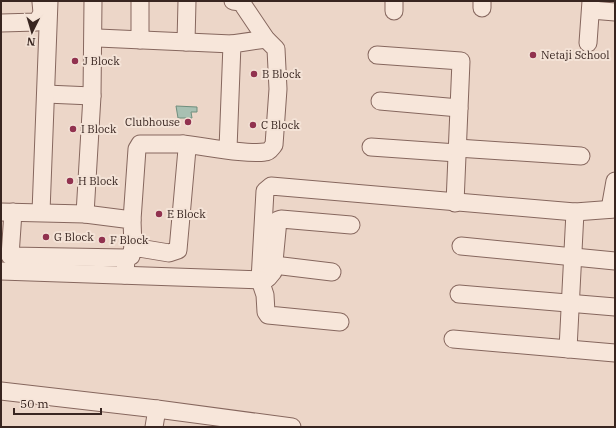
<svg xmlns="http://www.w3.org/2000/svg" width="616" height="428" font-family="'IBM Plex Serif',serif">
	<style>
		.water { fill: #a8c0b2; stroke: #6f8e7d }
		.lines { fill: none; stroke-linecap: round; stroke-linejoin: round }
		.minor-casing { stroke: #86675e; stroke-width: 19 }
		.minor { stroke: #f7e6da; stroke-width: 17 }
		.poi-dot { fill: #91324f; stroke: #f4e3d7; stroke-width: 1.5 }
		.labels { text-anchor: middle; stroke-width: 4; stroke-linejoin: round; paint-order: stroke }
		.poi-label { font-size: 11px; fill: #382520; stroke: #f4e3d7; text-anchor: start }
	</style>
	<rect width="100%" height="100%" fill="#ecd6c8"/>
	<!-- water -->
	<path class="water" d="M176 106 197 107V112H191L192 118H178Z"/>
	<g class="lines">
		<!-- minor casing -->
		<g class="minor-casing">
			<g id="minor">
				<path d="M394 1V11"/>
				<path d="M482 1V8"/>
				<path d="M591 10 615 12"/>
				<path d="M1 23 37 22 42 13 41 2"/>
				<path d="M98 38 232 44"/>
				<path d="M140 40V1"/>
				<path d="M186 42 187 1"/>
				<path d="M588 43 591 1"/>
				<path d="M377 55 461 61 455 203"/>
				<path d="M46 94 92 96"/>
				<path d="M380 101 459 108"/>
				<path d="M371 147 457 153"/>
				<path d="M457 148 581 156"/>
				<path d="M228 149 232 44 266 39"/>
				<path d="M610 209 615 181"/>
				<path d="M1 212 85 214 92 96 93 1"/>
				<path d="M13 212 10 256 126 258"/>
				<path d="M41 212 49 1"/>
				<path d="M85 214 132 220 133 247"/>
				<path d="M132 220 137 149 140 144H183"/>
				<path d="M461 246 615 261"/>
				<path d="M274 265 332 272"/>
				<path d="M1 271 260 280 265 191 271 186 575 212"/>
				<path d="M125 275 126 258 131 256 133 247 169 253 178 250 187 149 183 144C204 146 246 155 265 152 270 152 271 148 274 145L278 89 276 49 266 39 241 2 233 1"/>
				<path d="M261 277 268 278 273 272 278 220 281 219 351 225"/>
				<path d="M260 280 265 295 266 312 268 315 340 322"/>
				<path d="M459 294 615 307"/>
				<path d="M453 339 615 353"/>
				<path d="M568 349 575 212 615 209"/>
				<path d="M1 391 157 409 292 427"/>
				<path d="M154 427 157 409"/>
			</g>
		</g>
		<!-- minor -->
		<use href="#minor" class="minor"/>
	</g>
	<!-- markers -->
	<g class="poi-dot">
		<circle cx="533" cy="55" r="4"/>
		<circle cx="75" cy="61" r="4"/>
		<circle cx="254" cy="74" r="4"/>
		<circle cx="188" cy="122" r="4"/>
		<circle cx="253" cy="125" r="4"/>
		<circle cx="73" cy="129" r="4"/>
		<circle cx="70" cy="181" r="4"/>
		<circle cx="159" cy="214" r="4"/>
		<circle cx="46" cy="237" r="4"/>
		<circle cx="102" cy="240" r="4"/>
	</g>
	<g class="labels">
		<!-- poi labels -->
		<g class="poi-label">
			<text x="541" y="59">Netaji School</text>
			<text x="83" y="65">J Block</text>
			<text x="262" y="78">B Block</text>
			<text x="180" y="126" text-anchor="end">Clubhouse</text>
			<text x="261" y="129">C Block</text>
			<text x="81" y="133">I Block</text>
			<text x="78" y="185">H Block</text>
			<text x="167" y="218">E Block</text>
			<text x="54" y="241">G Block</text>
			<text x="110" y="244">F Block</text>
		</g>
	</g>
	<!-- border -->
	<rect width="616" height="428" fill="none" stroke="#382520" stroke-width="4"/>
	<!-- north arrow -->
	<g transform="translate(32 32) rotate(185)" stroke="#f4e3d7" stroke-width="3" paint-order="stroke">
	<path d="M0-3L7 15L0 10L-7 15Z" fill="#382520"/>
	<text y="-6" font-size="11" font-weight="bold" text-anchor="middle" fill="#382520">N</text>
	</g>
	<!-- scale -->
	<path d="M14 408v6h87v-6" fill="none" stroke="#382520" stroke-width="2"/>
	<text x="20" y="408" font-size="12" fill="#382520" stroke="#f4e3d7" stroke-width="3" paint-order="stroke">50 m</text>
</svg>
